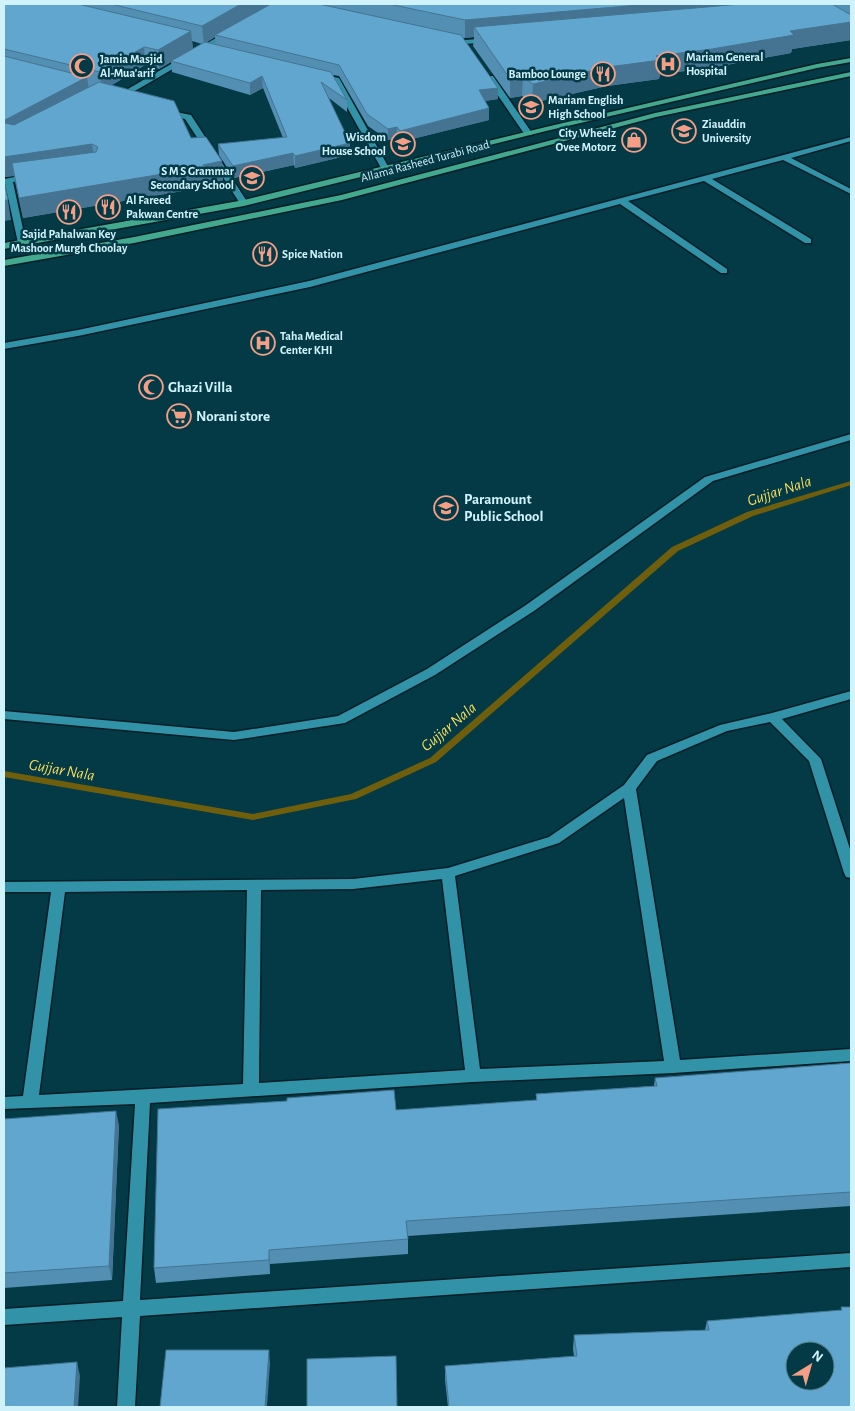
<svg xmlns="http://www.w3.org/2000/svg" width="855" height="1411" font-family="'Alegreya Sans',sans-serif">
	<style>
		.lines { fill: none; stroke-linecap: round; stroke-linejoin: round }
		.stream { fill: #6f5f0c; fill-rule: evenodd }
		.minor-casing { stroke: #021f26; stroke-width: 3 }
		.major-casing { stroke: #021f26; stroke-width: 3 }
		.minor { fill: #3292a8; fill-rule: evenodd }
		.major { fill: #42a88e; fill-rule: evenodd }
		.wall { fill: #538fb2; fill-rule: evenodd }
		.shaded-wall { fill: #447491 }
		.building { fill: #61a6cf; stroke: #447491; fill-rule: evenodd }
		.labels { text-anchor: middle; stroke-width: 5; stroke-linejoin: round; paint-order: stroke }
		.far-poi-label { font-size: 12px; font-weight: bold; fill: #d0f2fb; stroke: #033a46; text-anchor: start }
		.far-street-label { font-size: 12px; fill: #d0f2fb; stroke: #033a46 }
		.poi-label { font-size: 15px; font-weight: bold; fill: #d0f2fb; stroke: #033a46; text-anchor: start }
		.water-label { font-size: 16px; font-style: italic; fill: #fadd59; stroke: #033a46 }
	</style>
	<rect width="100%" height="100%" fill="#033a46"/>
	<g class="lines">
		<!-- stream -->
		<path class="stream" d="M851 481V485L753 516 678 551 436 762 356 799 253 820 4 777V771L253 814 351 794 430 758 672 547 747 512Z"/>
		<!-- minor casing -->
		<g class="minor-casing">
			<g id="minor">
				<path d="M228 31 235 33 121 99 114 97Z"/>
				<path d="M448 37 465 40 491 38 495 40 491 42 465 44 448 41Z"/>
				<path d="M318 74 339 78 389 168 388 170 381 168 333 82 318 78Z"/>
				<path d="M487 76H493L532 133 531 135H525L486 78Z"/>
				<path d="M161 109 191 115 248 203 247 205H241L185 119 161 113Z"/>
				<path d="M851 137V141L791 158 851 189V194L783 160 712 179 811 239V243H805L704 181 628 201 727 269V273H721L620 204 310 287 78 336 4 349V343L78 330 309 281Z"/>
				<path d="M31 174 34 175V179L13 182 26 243 22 246 18 243 4 179Z"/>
				<path d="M851 434V440L713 481 534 611 435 675 345 723 234 740 4 719V711L234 732 338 716 427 669 526 605 705 477Z"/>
				<path d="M851 691V699L782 719 821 759 851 852V878L846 877 844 873 809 761 770 722 727 731 657 761 636 789 680 1060 851 1049V1061L673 1073 473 1082 150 1103 140 1300 851 1253V1267L140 1316 135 1407H117L122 1317 4 1325V1309L123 1301 135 1104 4 1109V1097L23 1096 51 892H4V882L353 879 448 868 549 837 624 785 647 755 720 725 772 713ZM624 798 664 1061 480 1069 455 876 559 843ZM442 879 465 1070 259 1083 261 890 353 889ZM247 890 243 1084 39 1095 65 892Z"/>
			</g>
		</g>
		<!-- major casing -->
		<g class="major-casing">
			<g id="major">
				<path d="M851 58V62L817 68 546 131 244 206 4 249V243L244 200 546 127 817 64Z"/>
				<path d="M851 72V76L656 117 342 200 134 243 4 266V260L134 237 341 195 655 113Z"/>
			</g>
		</g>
		<!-- minor -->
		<use href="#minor" class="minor"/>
		<!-- major -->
		<use href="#major" class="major"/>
	</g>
	<!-- wall -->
	<g class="wall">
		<path d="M4 4H851V40L792 49 791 53 710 68 660 74 659 79 607 86 532 103 522 96 510 98 473 46 474 37 463 38 498 99 485 101 489 120 400 142 397 139 388 140 368 126 339 76 333 75 347 100V112L329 98 350 155 295 168 294 165 234 178 219 155 218 144 283 138 263 88 250 95 172 72 171 62 159 69 145 65 112 85 191 138 222 161 223 181 206 185V187L23 218 14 176 4 177ZM215 37 216 44 207 42ZM192 41 202 44 193 49Z"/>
		<path d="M851 1063V1206L408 1236V1254L270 1264V1274L156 1283 154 1268 396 1110 536 1100V1094L654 1086 655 1078Z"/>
		<path d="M4 1119 119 1125 112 1280 4 1288Z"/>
		<path d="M841 1307H851V1407H448L445 1380V1366L574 1356 573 1349 574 1335 705 1330 707 1321 841 1311Z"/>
	</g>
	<!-- shaded-wall -->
	<g class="shaded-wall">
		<path d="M241 4H274L215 35V37L204 44 202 26Z"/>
		<path d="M650 4H822L474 27V37L465 38V20Z"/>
		<path d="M851 22V40L792 49 791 53 710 68 660 74 659 79 607 86 532 103 533 84 656 56 790 31Z"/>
		<path d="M191 31 193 50 171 61V62L159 69 158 50Z"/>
		<path d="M144 47 145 65 102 91 100 72Z"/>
		<path d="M262 76 263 88 250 95V83Z"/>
		<path d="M87 77 90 97 8 139 5 120Z"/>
		<path d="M523 77 522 96 510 98V79Z"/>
		<path d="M498 88V99L478 102 479 90Z"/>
		<path d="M489 108V120L400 142V131Z"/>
		<path d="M397 127V139L388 140V129Z"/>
		<path d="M350 143V155L295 168V156Z"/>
		<path d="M92 144 95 164 12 163 14 176 4 177V157Z"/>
		<path d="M293 153 294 165 234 178 233 166Z"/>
		<path d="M222 161 223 181 206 185V187L23 218 19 198 203 165Z"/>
		<path d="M4 200H8L11 220 4 221Z"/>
		<path d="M116 1111 119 1125 112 1280 109 1266Z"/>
		<path d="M269 1250 270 1264V1274L269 1260Z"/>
		<path d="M269 1350 270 1364 267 1407H265Z"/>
		<path d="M77 1362 80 1376 78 1407H74Z"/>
	</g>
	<!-- building -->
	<g class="building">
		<path d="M4 4H78L191 31 158 50 144 47 100 72 4 49Z"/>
		<path d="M111 4H241L202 26Z"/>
		<path d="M271 4H319L461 35 498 88 479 90 489 108 400 131 397 127 388 129 367 114 339 65 215 35Z"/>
		<path d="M389 4H650L465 20Z"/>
		<path d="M741 4H832L851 15V22L790 31 794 35 712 49 656 56 661 60 608 67 533 84 523 77 510 79 474 27Z"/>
		<path d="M205 42 331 72 347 100 321 82 350 143 295 156 293 153 233 166 218 144 287 137 262 76 250 83 171 61Z"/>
		<path d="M4 56 87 77 5 120V123L14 125 99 82 174 101 191 138 206 137 222 161 203 165 204 167 19 198 12 163 96 152 98 147 92 144 4 157Z"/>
		<path d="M4 180 8 200H4Z"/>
		<path d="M851 1063V1192L406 1221 408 1239 269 1250V1260L154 1268 158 1109 287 1101V1098L394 1090 396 1110 537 1100 536 1094 657 1086 655 1078Z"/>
		<path d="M116 1111 109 1266 4 1273V1119Z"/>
		<path d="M841 1307H851V1407H449L445 1366 577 1356 574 1335 709 1330 707 1321 842 1310ZM795 1351H825V1381H795Z"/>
		<path d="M166 1350H269L265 1407H160Z"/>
		<path d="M396 1356 397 1407H307V1359Z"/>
		<path d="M77 1362 74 1407H4V1368Z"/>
	</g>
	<!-- icons -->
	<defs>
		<g id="hospital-ring" transform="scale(1.25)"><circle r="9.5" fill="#033a46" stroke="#f49e86" stroke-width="1.5"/><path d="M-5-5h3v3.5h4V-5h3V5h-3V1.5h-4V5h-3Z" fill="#f49e86"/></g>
		<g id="mosque-ring" transform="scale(1.25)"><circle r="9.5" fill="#033a46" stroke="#f49e86" stroke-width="1.5"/><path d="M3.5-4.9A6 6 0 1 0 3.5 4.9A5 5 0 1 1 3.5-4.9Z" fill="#f49e86"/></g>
		<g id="restaurant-ring" transform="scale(1.25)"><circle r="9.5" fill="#033a46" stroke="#f49e86" stroke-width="1.5"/><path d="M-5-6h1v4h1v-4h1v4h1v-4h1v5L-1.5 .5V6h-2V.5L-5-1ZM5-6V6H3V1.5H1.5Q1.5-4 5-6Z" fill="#f49e86"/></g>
		<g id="school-ring" transform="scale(1.25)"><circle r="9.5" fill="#033a46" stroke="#f49e86" stroke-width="1.5"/><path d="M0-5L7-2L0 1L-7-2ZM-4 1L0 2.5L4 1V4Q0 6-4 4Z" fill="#f49e86"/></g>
		<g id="university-ring" transform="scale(1.25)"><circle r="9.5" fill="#033a46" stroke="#f49e86" stroke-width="1.5"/><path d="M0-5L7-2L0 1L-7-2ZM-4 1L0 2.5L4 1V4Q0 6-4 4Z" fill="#f49e86"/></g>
		<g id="shop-ring" transform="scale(1.25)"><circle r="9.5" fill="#033a46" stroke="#f49e86" stroke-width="1.5"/><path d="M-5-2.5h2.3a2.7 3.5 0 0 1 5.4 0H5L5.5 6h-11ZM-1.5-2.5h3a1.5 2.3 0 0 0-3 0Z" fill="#f49e86"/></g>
		<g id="supermarket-ring" transform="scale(1.25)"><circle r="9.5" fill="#033a46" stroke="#f49e86" stroke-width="1.5"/><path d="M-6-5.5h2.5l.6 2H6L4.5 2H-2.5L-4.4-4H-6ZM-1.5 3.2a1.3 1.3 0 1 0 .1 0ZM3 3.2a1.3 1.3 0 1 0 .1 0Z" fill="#f49e86"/></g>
	</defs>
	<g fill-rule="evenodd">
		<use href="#hospital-ring" x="668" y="64"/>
		<use href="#mosque-ring" x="82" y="66"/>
		<use href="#restaurant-ring" x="603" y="74"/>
		<use href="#school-ring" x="531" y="107"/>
		<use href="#university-ring" x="684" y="131"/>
		<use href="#shop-ring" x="634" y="140"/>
		<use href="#school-ring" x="403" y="144"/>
		<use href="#school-ring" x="252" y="178"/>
		<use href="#restaurant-ring" x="108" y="207"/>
		<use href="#restaurant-ring" x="69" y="212"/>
		<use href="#restaurant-ring" x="265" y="254"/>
		<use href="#hospital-ring" x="263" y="343"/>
		<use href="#mosque-ring" x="151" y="387"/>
		<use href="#supermarket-ring" x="179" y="416"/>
		<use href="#school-ring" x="446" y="508"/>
	</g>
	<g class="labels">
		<!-- far-poi labels -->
		<g class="far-poi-label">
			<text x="686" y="61">Mariam General<tspan x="686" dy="14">Hospital</tspan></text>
			<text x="100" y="63">Jamia Masjid<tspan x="100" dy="14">Al-Mua'arif</tspan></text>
			<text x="586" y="78" text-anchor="end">Bamboo Lounge</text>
			<text x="548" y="104">Mariam English<tspan x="548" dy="14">High School</tspan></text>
			<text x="702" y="128">Ziauddin<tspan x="702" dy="14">University</tspan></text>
			<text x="616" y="137" text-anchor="end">City Wheelz<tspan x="616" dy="14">Ovee Motorz</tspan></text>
			<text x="386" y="141" text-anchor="end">Wisdom<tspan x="386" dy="14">House School</tspan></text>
			<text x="234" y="175" text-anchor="end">S M S Grammar<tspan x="234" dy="14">Secondary School</tspan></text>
			<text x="126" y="204">Al Fareed<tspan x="126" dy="14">Pakwan Centre</tspan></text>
			<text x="69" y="238" text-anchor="middle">Sajid Pahalwan Key<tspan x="69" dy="14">Mashoor Murgh Choolay</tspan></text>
			<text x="282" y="258">Spice Nation</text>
			<text x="280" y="340">Taha Medical<tspan x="280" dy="14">Center KHI</tspan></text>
		</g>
		<!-- far-street labels -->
		<g class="far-street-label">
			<text transform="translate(425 161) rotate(-15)" y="4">Allama Rasheed Turabi Road</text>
		</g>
		<!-- poi labels -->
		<g class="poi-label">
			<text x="168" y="392">Ghazi Villa</text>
			<text x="196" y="421">Norani store</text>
			<text x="464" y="504">Paramount<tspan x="464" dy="17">Public School</tspan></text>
		</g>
		<!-- water labels -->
		<g class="water-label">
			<text transform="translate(779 490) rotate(-18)" y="6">Gujjar Nala</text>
			<text transform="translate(448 726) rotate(-40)" y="6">Gujjar Nala</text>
			<text transform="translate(62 769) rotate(10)" y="6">Gujjar Nala</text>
		</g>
	</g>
	<!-- border -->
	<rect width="855" height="1411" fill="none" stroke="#d0f2fb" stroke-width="10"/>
	<!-- north arrow -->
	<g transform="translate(810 1366) rotate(37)"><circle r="24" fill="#033a46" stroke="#55848e"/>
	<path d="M0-4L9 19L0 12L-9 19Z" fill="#f49e86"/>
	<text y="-8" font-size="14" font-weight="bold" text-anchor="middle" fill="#d0f2fb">N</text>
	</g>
</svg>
